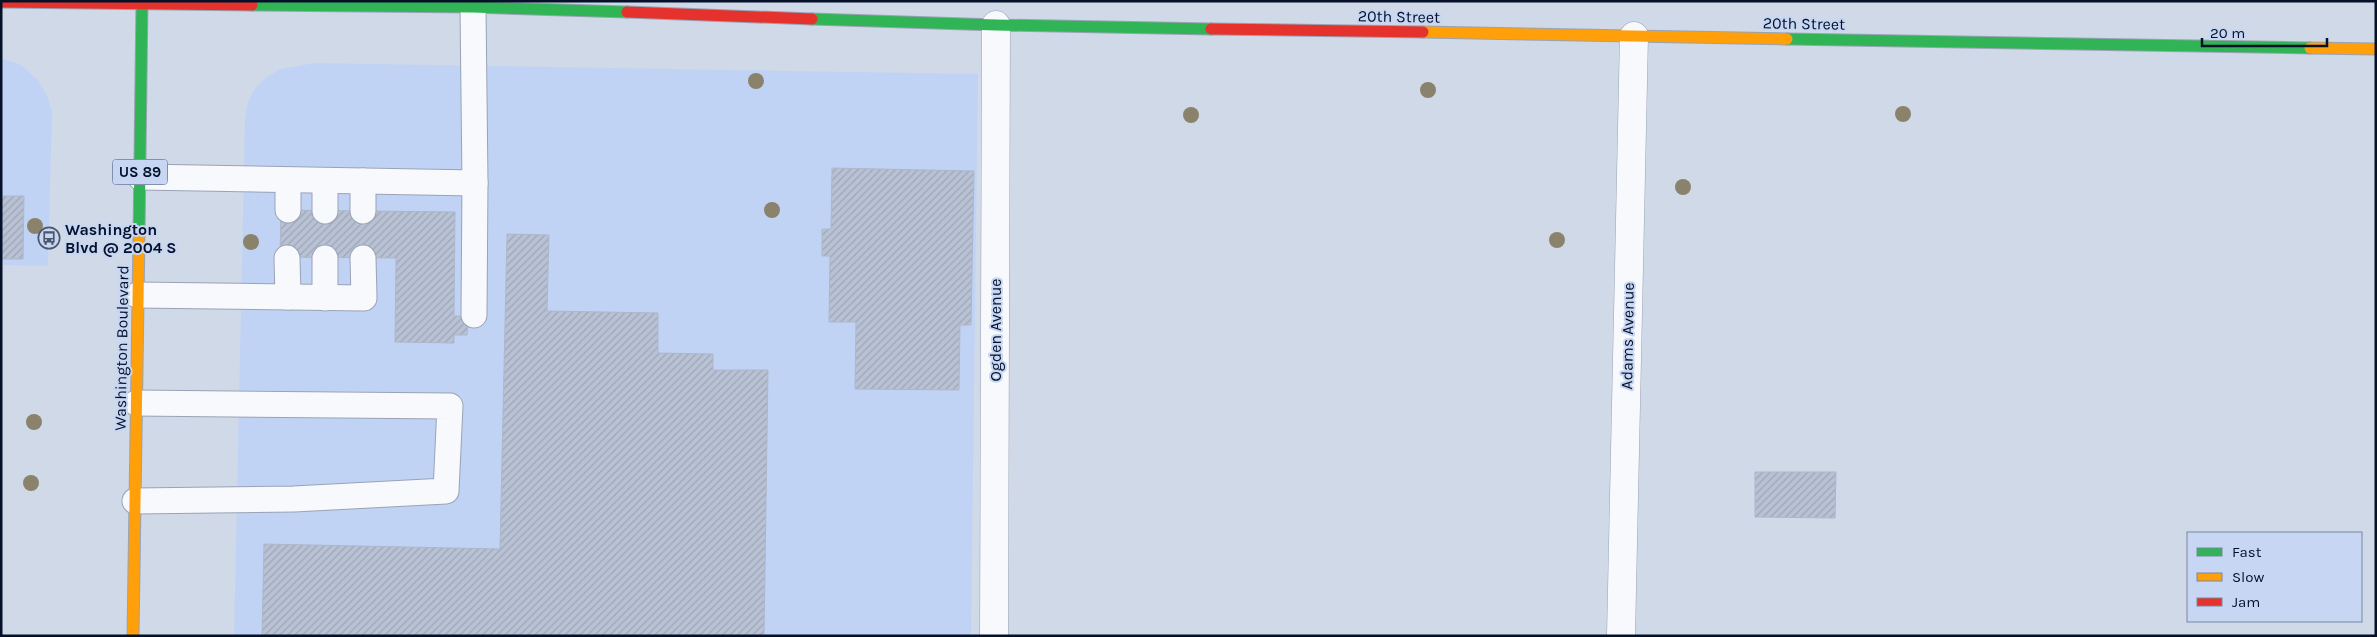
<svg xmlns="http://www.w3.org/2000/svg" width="2377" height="637" font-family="Karla,sans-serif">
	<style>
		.built { fill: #c1d3f4 }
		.building { fill: url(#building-hatch); stroke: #adb7cb }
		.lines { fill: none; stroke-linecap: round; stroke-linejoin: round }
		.lane-casing { stroke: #99a3b6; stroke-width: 27 }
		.street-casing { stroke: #99a3b6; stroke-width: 29 }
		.fast-casing { stroke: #99a3b6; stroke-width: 13 }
		.slow-casing { stroke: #99a3b6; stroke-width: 13 }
		.jam-casing { stroke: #99a3b6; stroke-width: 13 }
		.lane { stroke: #f8f9fc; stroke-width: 25 }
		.street { stroke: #f8f9fc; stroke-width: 28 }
		.fast { stroke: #30b455; stroke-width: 11 }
		.slow { stroke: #ff9f0a; stroke-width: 11 }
		.jam { stroke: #e5322d; stroke-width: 11 }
		.tree { fill: #8a826b }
		.labels { text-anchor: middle; stroke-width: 4; stroke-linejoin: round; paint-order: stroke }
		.shield { fill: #c6d6f3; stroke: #3f4b66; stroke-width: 1 }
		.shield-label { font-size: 15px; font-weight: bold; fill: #051029 }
		.street-label { font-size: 16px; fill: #051029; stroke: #c6d6f3 }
		.poi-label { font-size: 16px; font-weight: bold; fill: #051029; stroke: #c6d6f3; text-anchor: start }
	</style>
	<defs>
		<pattern id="building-hatch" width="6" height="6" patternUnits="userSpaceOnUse" patternTransform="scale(1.25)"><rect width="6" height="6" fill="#b8c2d4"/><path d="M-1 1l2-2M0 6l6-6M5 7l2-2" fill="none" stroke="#9da6b6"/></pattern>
	</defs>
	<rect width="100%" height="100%" fill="#d0d9e8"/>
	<!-- built -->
	<g class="built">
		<path d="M1 58 21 65 38 80 48 98 52 112 48 266 1 265Z"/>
		<path d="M315 63 978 74 971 636H234L245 118 248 102 254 90 264 79 280 69Z"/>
	</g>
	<!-- building -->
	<g class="building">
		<path d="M832 168 974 171 971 325H960L959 390 855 389 856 322H829L830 256H822V229H831Z"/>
		<path d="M1 196H24L23 259H1Z"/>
		<path d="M281 210 455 212 454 316H468L467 335H454V343L395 342 396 258 280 257Z"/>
		<path d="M507 234 549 235 547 311 658 313V353L713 354V370H768L764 636H262L264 544 500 549Z"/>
		<path d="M1755 472H1836L1835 518 1755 517Z"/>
	</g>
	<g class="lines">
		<!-- lane casing -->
		<g class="lane-casing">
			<g id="lane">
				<path d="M140 177 475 183 473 7"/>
				<path d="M325 181V211"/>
				<path d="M363 181V211"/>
				<path d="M288 210V181"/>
				<path d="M287 258 288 297"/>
				<path d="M325 258V298"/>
				<path d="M137 295 364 298 363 258"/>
				<path d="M474 315 475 183"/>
				<path d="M135 501 294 499 446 491 450 406 136 403"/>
			</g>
		</g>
		<!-- street casing -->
		<g class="street-casing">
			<g id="street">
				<path d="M994 636 996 25"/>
				<path d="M1621 636 1634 36"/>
			</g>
		</g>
		<!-- fast casing -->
		<g class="fast-casing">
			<g id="fast">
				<path d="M252 5 473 7 627 12"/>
				<path d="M812 19 996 25 1211 29"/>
				<path d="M1787 39 2310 48"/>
				<path d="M139 234 142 1"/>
			</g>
		</g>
		<!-- slow casing -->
		<g class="slow-casing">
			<g id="slow">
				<path d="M1423 32 1787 39"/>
				<path d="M2310 48 2376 49"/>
				<path d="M133 636 139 234"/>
			</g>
		</g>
		<!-- jam casing -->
		<g class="jam-casing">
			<g id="jam">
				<path d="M1 2 252 5"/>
				<path d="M627 12 812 19"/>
				<path d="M1211 29 1423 32"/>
			</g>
		</g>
		<!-- lane -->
		<use href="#lane" class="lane"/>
		<!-- street -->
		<use href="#street" class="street"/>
		<!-- fast -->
		<use href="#fast" class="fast"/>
		<!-- slow -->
		<use href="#slow" class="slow"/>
		<!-- jam -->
		<use href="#jam" class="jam"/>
	</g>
	<!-- trees -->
	<g class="tree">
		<circle cx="756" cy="81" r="8"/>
		<circle cx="1428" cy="90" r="8"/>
		<circle cx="1903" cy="114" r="8"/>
		<circle cx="1191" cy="115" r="8"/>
		<circle cx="1683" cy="187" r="8"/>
		<circle cx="772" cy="210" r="8"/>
		<circle cx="35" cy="226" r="8"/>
		<circle cx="1557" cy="240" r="8"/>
		<circle cx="251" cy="242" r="8"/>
		<circle cx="34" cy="422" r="8"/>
		<circle cx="31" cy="483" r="8"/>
	</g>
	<!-- icons -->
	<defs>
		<g id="bus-ring" transform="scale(1.125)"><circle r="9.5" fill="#c6d6f3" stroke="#4c566c" stroke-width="1.5"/><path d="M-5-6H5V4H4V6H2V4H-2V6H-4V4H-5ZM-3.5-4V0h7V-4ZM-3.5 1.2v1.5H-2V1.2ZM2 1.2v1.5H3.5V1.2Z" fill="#4c566c"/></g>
	</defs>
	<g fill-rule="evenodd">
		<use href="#bus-ring" x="49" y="238"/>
	</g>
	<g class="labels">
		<!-- shield labels -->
		<rect class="shield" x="112.5" y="159.5" width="55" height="25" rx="4"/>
		<g class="shield-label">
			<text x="140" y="177">US 89</text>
		</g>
		<!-- street labels -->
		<g class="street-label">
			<text transform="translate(1399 16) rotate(1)" y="6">20th Street</text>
			<text transform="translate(1804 23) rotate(1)" y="6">20th Street</text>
			<text transform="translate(995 330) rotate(-90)" y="6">Ogden Avenue</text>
			<text transform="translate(1627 336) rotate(-89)" y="6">Adams Avenue</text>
			<text transform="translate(121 348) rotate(-89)" y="6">Washington Boulevard</text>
		</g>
		<!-- poi labels -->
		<g class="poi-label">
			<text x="65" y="235">Washington<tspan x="65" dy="18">Blvd @ 2004 S</tspan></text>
		</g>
	</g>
	<!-- border -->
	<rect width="2377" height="637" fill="none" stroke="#051029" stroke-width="5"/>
	<!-- legend -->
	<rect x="2187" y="532" width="175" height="90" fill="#c6d6f3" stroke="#7987a2"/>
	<rect x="2197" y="548" width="25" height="8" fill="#30b455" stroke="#7987a2"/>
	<text x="2232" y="557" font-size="15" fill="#051029">Fast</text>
	<rect x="2197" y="573" width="25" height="8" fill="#ff9f0a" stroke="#7987a2"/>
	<text x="2232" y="582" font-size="15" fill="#051029">Slow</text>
	<rect x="2197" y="598" width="25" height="8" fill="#e5322d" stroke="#7987a2"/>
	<text x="2232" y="607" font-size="15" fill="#051029">Jam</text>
	<!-- scale -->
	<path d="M2202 38v8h125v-8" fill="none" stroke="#051029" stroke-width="2.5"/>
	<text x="2210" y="38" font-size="15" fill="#051029" stroke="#c6d6f3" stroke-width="4" paint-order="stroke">20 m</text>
</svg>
